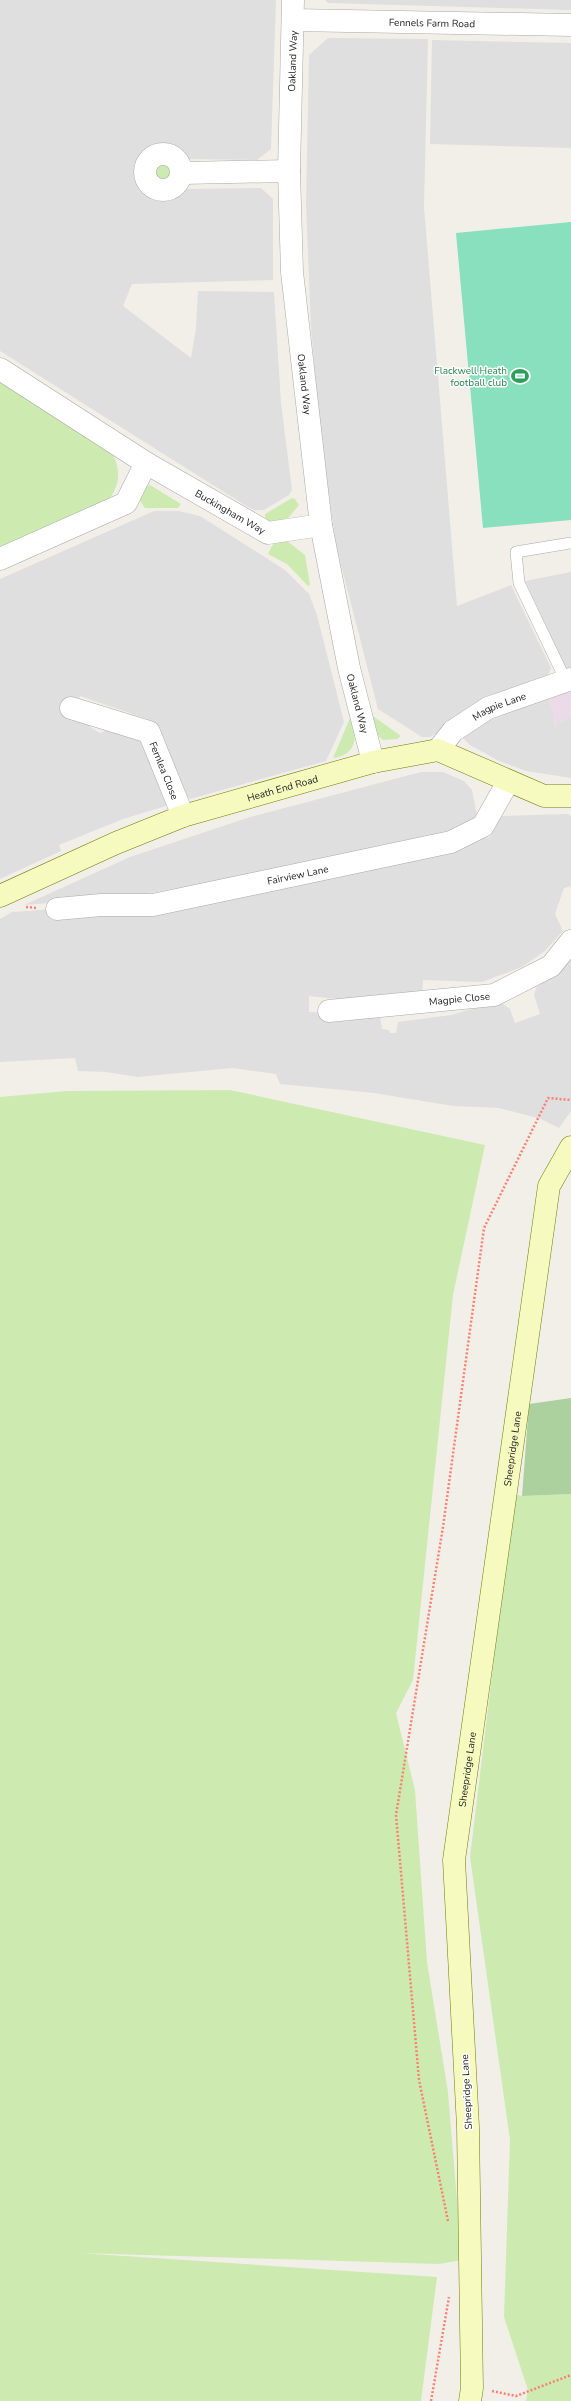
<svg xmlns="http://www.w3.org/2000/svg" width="571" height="2401" font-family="'Nunito Sans',sans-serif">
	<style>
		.residential { fill: #e0dfdf }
		.industrial { fill: #ebdbe8 }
		.grass { fill: #cdebb0 }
		.forest { fill: #add19e }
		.pitch { fill: #88e0be }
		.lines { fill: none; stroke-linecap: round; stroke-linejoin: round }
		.lane-casing { stroke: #a9a9a9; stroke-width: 12 }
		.street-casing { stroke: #a9a9a9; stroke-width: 23 }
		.secondary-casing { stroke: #707d05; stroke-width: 23 }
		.path { stroke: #fa8072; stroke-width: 2.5; stroke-dasharray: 2 2; stroke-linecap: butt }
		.lane { stroke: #fff; stroke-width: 11 }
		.street { stroke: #fff; stroke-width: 22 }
		.secondary { stroke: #f7fabf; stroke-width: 22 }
		.labels { text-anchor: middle; stroke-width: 3; stroke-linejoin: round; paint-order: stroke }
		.street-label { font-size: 10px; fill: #222; stroke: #fff }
		.leisure-label { font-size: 10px; fill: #27864d; stroke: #fff; text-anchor: end }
	</style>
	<rect width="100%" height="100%" fill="#f2efe9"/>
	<!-- residential -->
	<g class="residential">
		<path d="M0 0H276L271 149 257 160 185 159 171 149 160 147 150 150 142 156 136 179 139 189 149 196 159 200 170 199 185 189 261 188 273 199V280L132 284 123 306 191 358 196 328 198 291 274 292 281 403 292 490 289 495 264 510H254L243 504 0 351Z"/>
		<path d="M325 0H571V10L328 3Z"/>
		<path d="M328 38 428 39 424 207 457 606 511 585 551 668 546 680 430 737H422L378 709 337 549 322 451 311 327 306 205 309 55Z"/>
		<path d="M432 40 571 43V148L430 144Z"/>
		<path d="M154 511H179L200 516 285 570 309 594 317 615 344 722 326 761 190 799 182 790 163 737 153 723 147 719 80 696 77 704 92 723 90 727 100 733 111 728 141 739 166 802V806L123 819 59 845 61 851 0 879V579Z"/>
		<path d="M571 572V669L567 670 525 581Z"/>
		<path d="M548 697 554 714 555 729 557 723 571 717V778L526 771 499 761 470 745 460 735 484 718Z"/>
		<path d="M421 772H443L464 781 472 790 478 820 474 825 333 856 261 874 127 897 24 905 130 857 250 817Z"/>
		<path d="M568 814 571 816V886L564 888 555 914 563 931 545 951 522 967 482 982 423 980 422 1000H346L309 996V1012L380 1016 382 1029 389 1030 390 1033H396L398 1022 451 1015 499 1001 510 1009 515 1023 540 1014 534 995 536 988 571 959V1111L559 1128 541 1119 499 1108 453 1106 374 1093 280 1084 276 1074 232 1068 138 1077 106 1072 78 1071 75 1058 0 1062V919L12 912 128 904 490 837 494 825 502 816Z"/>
	</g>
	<!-- industrial -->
	<path class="industrial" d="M571 690V717L557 723V729H555L554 714 548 697Z"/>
	<!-- grass -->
	<g class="grass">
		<circle cx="162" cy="174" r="13"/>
		<path d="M0 382 113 454C121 473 120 484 108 501L0 550Z"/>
		<path d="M150 485 181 504 178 508H145L134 492Z"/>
		<path d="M292 498 295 499 299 505 289 517 274 525 265 517V514Z"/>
		<path d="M283 538 305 555 310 585 308 586 287 564 268 554 275 540Z"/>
		<path d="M370 714 401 736 397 739 383 740 375 733Z"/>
		<path d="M350 718C359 737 356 755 333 758Z"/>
		<path d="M230 1090 485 1145 453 1295 413 1680 396 1713 415 1790 427 1962 448 2092 462 2260 439 2264 80 2253 437 2277 421 2401H0V1097L67 1091Z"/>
		<path d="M514 1494 522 1496 571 1494V2401H526L528 2390 504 2317 510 2140 470 1857Z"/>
	</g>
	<!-- forest -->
	<path class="forest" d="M571 1398V1494L522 1496 529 1404Z"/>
	<!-- pitch -->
	<path class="pitch" d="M571 222V520L483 528 456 233Z"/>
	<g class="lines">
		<!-- lane casing -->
		<g class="lane-casing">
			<path id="lane" d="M566 681 519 583 516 552 571 543"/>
		</g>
		<!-- street casing -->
		<g class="street-casing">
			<g id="street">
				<path id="s1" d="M293 0 289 171 292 272 321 525 349 668 373 762"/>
				<path id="s2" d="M293 20 571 25"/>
				<circle cx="163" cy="172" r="18"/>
				<path d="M182 173 289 171"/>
				<path id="s3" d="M0 369 146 463 268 533 321 525"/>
				<path d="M0 559 126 503 146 463"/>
				<path id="s4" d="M71 708 149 732 183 816"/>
				<path id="s5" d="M438 750 453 731 488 708 571 679"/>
				<path id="s6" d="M57 909 101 905H153L451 842 483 826 508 782"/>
				<path id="s7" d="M329 1011 494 995 551 966 571 941"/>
			</g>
		</g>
		<!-- secondary casing -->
		<g class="secondary-casing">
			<g id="secondary">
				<path id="s8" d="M0 896 116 843 183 816 373 762 438 750 544 796H571"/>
				<path id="s9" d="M470 2401 472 2388 468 2127 454 1860 549 1186 571 1147"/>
			</g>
		</g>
		<!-- path -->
		<g class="path">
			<path d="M26 907 37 908"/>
			<path d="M448 2221 419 2080 396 1815 443 1527 484 1228 548 1098 571 1100"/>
			<path d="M492 2391 516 2396 571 2375"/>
			<path d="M431 2401 449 2297"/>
		</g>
		<!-- lane -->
		<use href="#lane" class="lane"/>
		<!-- street -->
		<use href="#street" class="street"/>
		<!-- secondary -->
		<use href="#secondary" class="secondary"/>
	</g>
	<!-- icons -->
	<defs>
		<g id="stadium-bare" transform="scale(1.38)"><path d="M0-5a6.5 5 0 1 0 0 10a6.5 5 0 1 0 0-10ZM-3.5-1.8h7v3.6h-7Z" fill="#2e9e5b" stroke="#fff" stroke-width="2.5" paint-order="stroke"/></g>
	</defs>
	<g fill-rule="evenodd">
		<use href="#stadium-bare" x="520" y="376"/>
	</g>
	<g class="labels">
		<!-- street labels -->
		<g class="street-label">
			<text dy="4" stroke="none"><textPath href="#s2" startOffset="139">Fennels Farm Road</textPath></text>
			<text transform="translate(292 61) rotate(-88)" y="4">Oakland Way</text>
			<text dy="4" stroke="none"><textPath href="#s1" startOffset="385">Oakland Way</textPath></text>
			<text dy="4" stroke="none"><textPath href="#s3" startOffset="271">Buckingham Way</textPath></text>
			<text dy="4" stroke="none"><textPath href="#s1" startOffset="709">Oakland Way</textPath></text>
			<text dy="4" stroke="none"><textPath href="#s5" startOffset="77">Magpie Lane</textPath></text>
			<text dy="4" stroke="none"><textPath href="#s4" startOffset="123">Fernlea Close</textPath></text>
			<text dy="4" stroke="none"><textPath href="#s8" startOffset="303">Heath End Road</textPath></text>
			<text dy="4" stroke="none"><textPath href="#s6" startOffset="244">Fairview Lane</textPath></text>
			<text dy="4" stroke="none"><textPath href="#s7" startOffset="131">Magpie Close</textPath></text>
			<text dy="4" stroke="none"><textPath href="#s9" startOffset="957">Sheepridge Lane</textPath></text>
			<text dy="4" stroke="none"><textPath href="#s9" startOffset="633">Sheepridge Lane</textPath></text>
			<text transform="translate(466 2092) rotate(-93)" y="4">Sheepridge Lane</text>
		</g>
		<!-- leisure labels -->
		<g class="leisure-label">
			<text x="507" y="374">Flackwell Heath<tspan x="507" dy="12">football club</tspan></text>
		</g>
	</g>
</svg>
